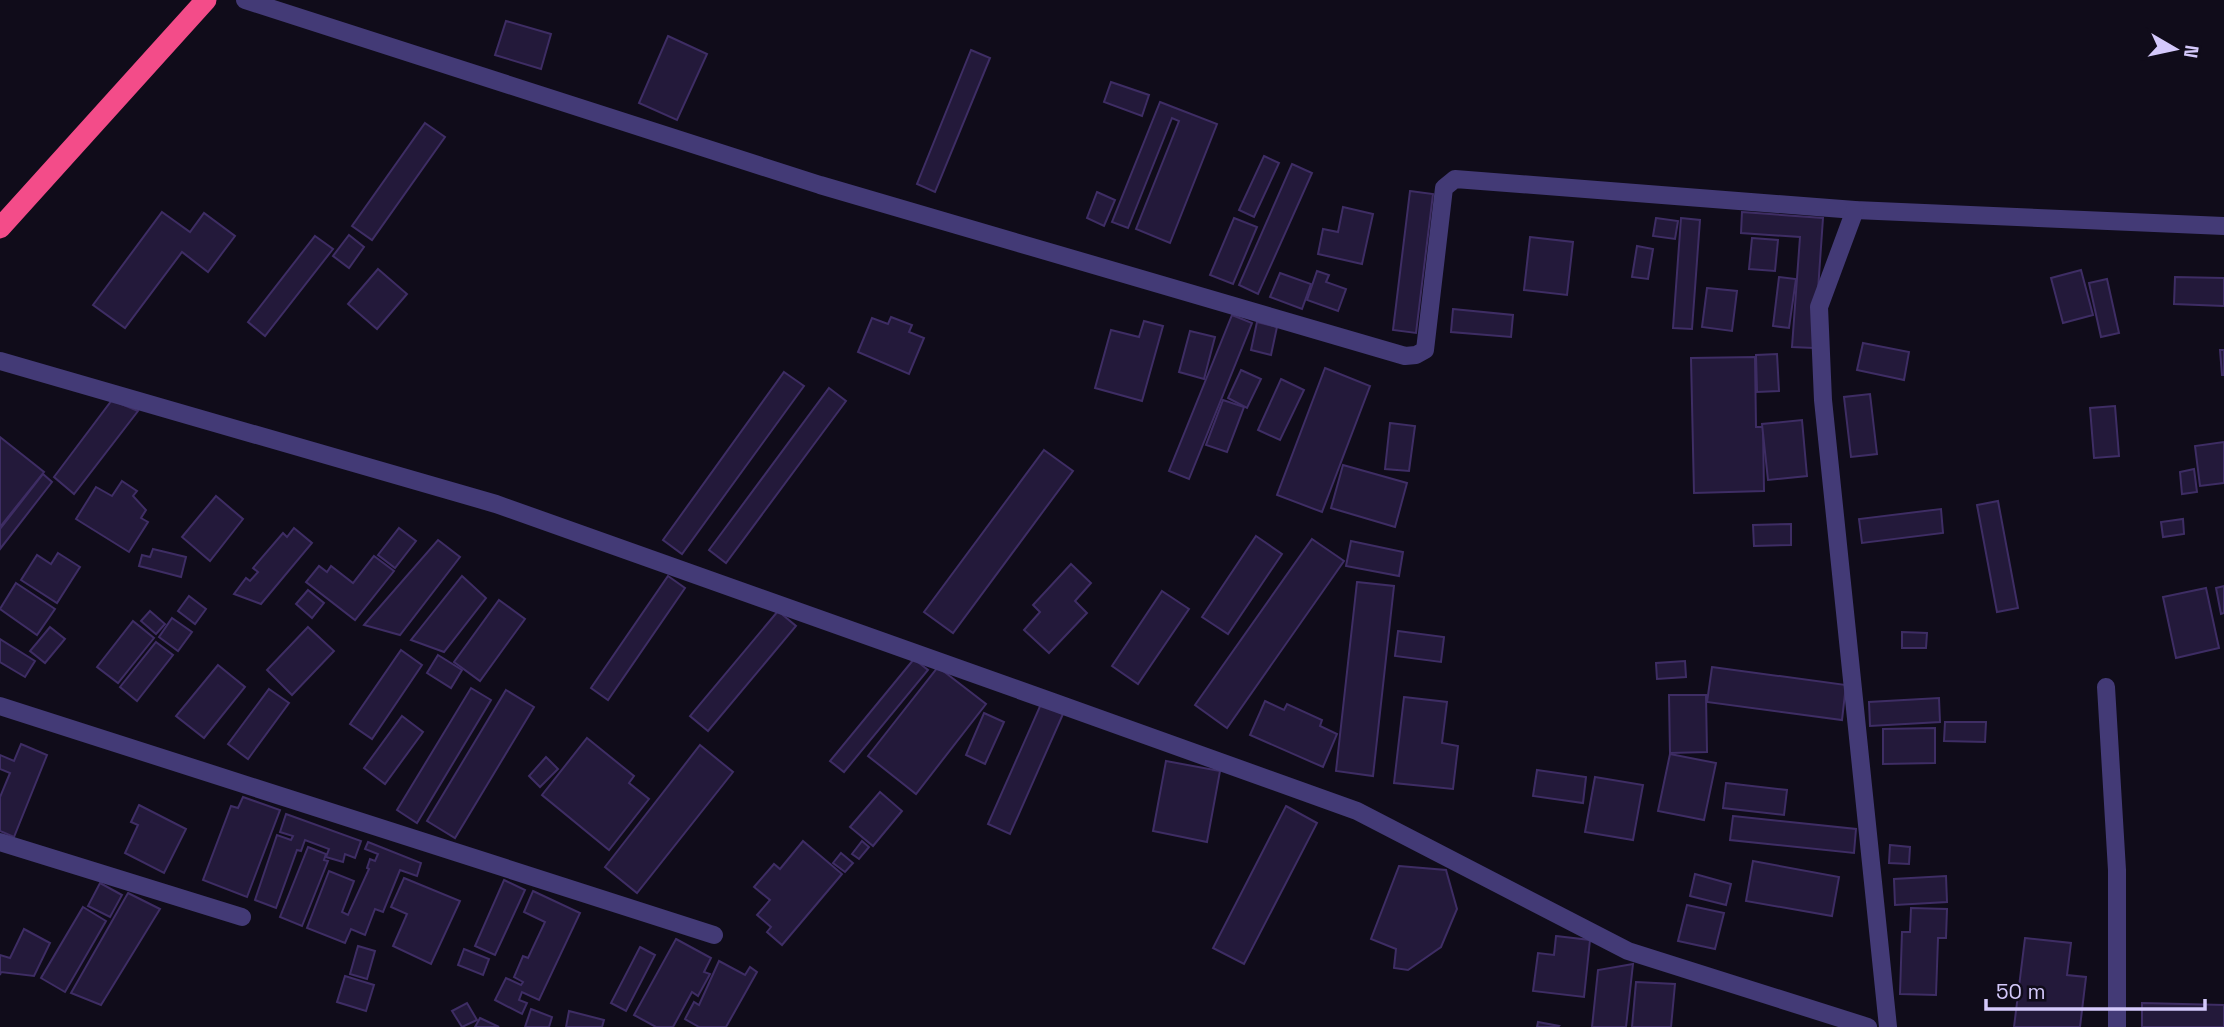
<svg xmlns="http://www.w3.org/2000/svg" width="2224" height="1027" font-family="'Space Grotesk',sans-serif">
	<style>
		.building { fill: #23193a; stroke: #3e2d64; stroke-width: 2 }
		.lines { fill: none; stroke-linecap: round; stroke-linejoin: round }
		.minor { stroke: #433a76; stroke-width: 18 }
		.highway { stroke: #f34c89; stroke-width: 21 }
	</style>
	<rect width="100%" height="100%" fill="#100c1a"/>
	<!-- building -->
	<g class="building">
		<path d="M506 21 551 34 541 69 495 55Z"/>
		<path d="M668 36 707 54 677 120 639 103Z"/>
		<path d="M971 50 990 58 935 192 917 184Z"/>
		<path d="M1111 82 1149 95 1142 116 1104 102Z"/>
		<path d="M1160 102 1217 124 1170 243 1136 229 1179 121 1172 118 1128 228 1112 222Z"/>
		<path d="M425 123 445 137 372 240 352 226Z"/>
		<path d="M1264 156 1279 163 1254 217 1239 210Z"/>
		<path d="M1292 164 1312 173 1258 294 1239 285Z"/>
		<path d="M1410 191 1433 194 1416 333 1393 330Z"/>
		<path d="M1097 192 1115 200 1104 226 1087 218Z"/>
		<path d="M1343 207 1373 214 1362 264 1318 254 1323 229 1338 232Z"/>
		<path d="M162 212 190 232 204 213 235 236 208 272 182 252 125 328 93 305Z"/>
		<path d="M1742 212 1823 218 1814 348 1792 347 1800 237 1741 233Z"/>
		<path d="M1234 218 1257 227 1233 284 1210 275Z"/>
		<path d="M1656 218 1678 221 1675 239 1653 236Z"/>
		<path d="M1681 218 1700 220 1692 329 1673 328Z"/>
		<path d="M349 235 364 247 349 268 333 256Z"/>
		<path d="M315 236 333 249 265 336 248 322Z"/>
		<path d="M1530 237 1573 242 1567 295 1524 290Z"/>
		<path d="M1752 238 1778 240 1775 271 1749 269Z"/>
		<path d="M1637 246 1653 249 1648 279 1632 277Z"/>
		<path d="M378 269 407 294 377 329 348 304Z"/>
		<path d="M2081 270 2093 315 2063 323 2051 278Z"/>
		<path d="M1317 271 1329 275 1326 282 1346 289 1338 311 1307 300Z"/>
		<path d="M1280 273 1311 284 1302 309 1270 297Z"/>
		<path d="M1779 277 1796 279 1789 328 1773 326Z"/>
		<path d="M2175 277 2224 278V306L2174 304Z"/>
		<path d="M2107 279 2119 333 2101 337 2089 283Z"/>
		<path d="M1707 288 1737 291 1732 331 1702 327Z"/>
		<path d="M1453 309 1513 315 1511 337 1451 332Z"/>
		<path d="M1232 315 1252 323 1189 479 1169 471Z"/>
		<path d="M891 317 912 325 909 332 924 338 909 374 858 352 872 318 888 324Z"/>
		<path d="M1144 321 1163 326 1142 401 1095 388 1111 330 1139 337Z"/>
		<path d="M1257 322 1277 327 1271 355 1251 350Z"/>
		<path d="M1190 331 1215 337 1204 379 1179 372Z"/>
		<path d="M1863 343 1909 352 1904 380 1857 370Z"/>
		<path d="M2220 350H2224V375H2222Z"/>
		<path d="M1777 354 1779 391 1757 392 1756 355Z"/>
		<path d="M1755 357 1756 427H1763L1764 491 1694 493 1691 358Z"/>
		<path d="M1325 368 1370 386 1322 512 1277 495Z"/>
		<path d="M1241 370 1261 379 1247 408 1228 398Z"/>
		<path d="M784 372 804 386 682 554 663 540Z"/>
		<path d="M1281 379 1304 390 1280 440 1258 430Z"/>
		<path d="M829 388 846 401 726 563 709 550Z"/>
		<path d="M1870 394 1877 454 1851 457 1844 397Z"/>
		<path d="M112 400 138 411 74 494 54 477Z"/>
		<path d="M1223 400 1244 407 1227 452 1206 445Z"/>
		<path d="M2115 406 2119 456 2094 458 2090 408Z"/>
		<path d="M1802 420 1807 476 1768 480 1762 424Z"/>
		<path d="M1390 423 1415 426 1409 471 1385 469Z"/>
		<path d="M0 437 44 472 0 527Z"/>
		<path d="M2224 442V483L2200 486 2195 446Z"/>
		<path d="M1044 450 1073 471 953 633 924 612Z"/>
		<path d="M1343 465 1407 483 1395 527 1331 508Z"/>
		<path d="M2194 469 2197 492 2182 494 2180 472Z"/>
		<path d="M43 474 52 482 0 549V529Z"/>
		<path d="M122 481 137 491 133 496 146 510 141 518 148 522 129 552 76 519 96 487 112 496Z"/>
		<path d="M216 496 243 519 210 561 182 537Z"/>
		<path d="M1998 501 2018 608 1997 612 1977 505Z"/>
		<path d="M1941 509 1943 533 1862 543 1859 519Z"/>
		<path d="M2183 519 2184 534 2163 537 2161 522Z"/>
		<path d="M1791 524V545L1754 546 1753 525Z"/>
		<path d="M294 528 312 543 261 604 234 594 246 578 250 581 258 572 253 568 283 533 287 537Z"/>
		<path d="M399 528 416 541 395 568 378 555Z"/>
		<path d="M1256 536 1282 554 1228 634 1202 617Z"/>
		<path d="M1312 539 1344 561 1227 728 1195 705Z"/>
		<path d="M438 540 460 557 400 635 364 625Z"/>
		<path d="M1351 541 1403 552 1399 576 1346 566Z"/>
		<path d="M153 549 186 557 181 577 139 566 142 555 150 557Z"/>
		<path d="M58 553 80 567 57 603 21 580 37 555 51 564Z"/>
		<path d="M374 556 394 571 355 620 306 582 319 566 327 572 331 566 353 583Z"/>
		<path d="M1071 564 1091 583 1075 601 1087 613 1049 653 1024 630 1040 612 1033 605Z"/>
		<path d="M462 576 486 598 444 652 411 640Z"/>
		<path d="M668 576 685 588 608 700 591 688Z"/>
		<path d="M1357 582 1394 586 1373 776 1336 771Z"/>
		<path d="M16 583 55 609 37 635 0 609Z"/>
		<path d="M2224 586V613L2221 614 2216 588Z"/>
		<path d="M2206 588 2219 648 2176 658 2163 597Z"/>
		<path d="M308 590 324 603 312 618 296 604Z"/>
		<path d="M1162 591 1189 609 1138 684 1112 666Z"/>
		<path d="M189 596 206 609 195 624 178 611Z"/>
		<path d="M499 600 525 619 480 681 454 662Z"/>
		<path d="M150 611 165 624 156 634 141 621Z"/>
		<path d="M778 611 796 626 708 731 690 716Z"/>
		<path d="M172 618 192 632 178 651 159 637Z"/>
		<path d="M133 621 154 638 118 683 97 667Z"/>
		<path d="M50 627 65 639 45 663 30 651Z"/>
		<path d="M308 627 334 651 292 695 267 670Z"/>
		<path d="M1398 631 1444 637 1441 662 1395 656Z"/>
		<path d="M1902 632 1927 633 1926 648H1902Z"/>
		<path d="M0 639 35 661 25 677 0 662Z"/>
		<path d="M156 642 173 655 137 701 120 687Z"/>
		<path d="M401 650 422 665 372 739 350 724Z"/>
		<path d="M438 655 462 670 451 688 427 673Z"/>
		<path d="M914 659 928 670 844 772 830 761Z"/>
		<path d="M1685 661 1686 677 1657 679 1656 663Z"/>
		<path d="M218 665 245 687 204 738 176 716Z"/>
		<path d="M938 667 986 704 916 794 868 756Z"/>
		<path d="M1712 667 1846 685 1842 720 1707 702Z"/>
		<path d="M471 688 491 700 417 823 397 810Z"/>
		<path d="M269 689 289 703 248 759 228 744Z"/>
		<path d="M506 690 534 707 455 838 427 821Z"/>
		<path d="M1669 695H1706L1707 752 1670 753Z"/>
		<path d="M1404 697 1447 702 1442 743 1458 746 1453 789 1394 783Z"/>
		<path d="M1939 698 1940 722 1870 726 1869 702Z"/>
		<path d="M1265 701 1284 710 1287 704 1322 720 1320 726 1337 734 1323 767 1250 735Z"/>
		<path d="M1041 704 1063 714 1010 834 988 824Z"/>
		<path d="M984 713 1004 722 985 764 966 755Z"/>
		<path d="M402 716 423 732 385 784 364 768Z"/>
		<path d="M1945 722H1986L1985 742 1944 741Z"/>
		<path d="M1935 728V763L1883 764V729Z"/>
		<path d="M587 738 634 776 629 783 649 799 609 850 542 795Z"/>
		<path d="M21 744 47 755 14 837 0 831V797L10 773 0 769V755L14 761Z"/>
		<path d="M700 745 733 772 637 893 605 867Z"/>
		<path d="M1670 754 1716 763 1704 820 1658 811Z"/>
		<path d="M546 757 558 769 540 787 529 776Z"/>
		<path d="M1166 761 1220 771 1207 842 1153 831Z"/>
		<path d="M1537 770 1586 777 1583 803 1533 796Z"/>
		<path d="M1595 777 1643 785 1633 840 1585 832Z"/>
		<path d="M1726 783 1787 790 1784 815 1723 808Z"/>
		<path d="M880 792 902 811 873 846 850 827Z"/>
		<path d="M243 797 280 810 247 897 203 880 231 806 238 808Z"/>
		<path d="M139 805 186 829 164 873 125 853 138 825 131 822Z"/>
		<path d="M1286 806 1317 823 1244 964 1213 948Z"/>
		<path d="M286 814 361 841 355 858 345 854 343 862 326 857 329 849 305 840 301 851 297 850 276 908 255 900 277 835 291 840 293 836 280 832Z"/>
		<path d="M1733 816 1856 829 1854 853 1730 840Z"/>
		<path d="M803 841 842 874 782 945 767 932 771 927 757 915 770 900 754 887 774 864 780 869Z"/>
		<path d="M862 841 869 847 859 859 852 854Z"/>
		<path d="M368 842 421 863 417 876 400 870 383 912 375 909 365 935 351 929 345 943 307 928 329 871 354 881 342 912 348 915 369 869 367 868 370 859 375 861 378 854 365 849Z"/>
		<path d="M1890 845 1910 847 1909 864 1889 863Z"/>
		<path d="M308 847 326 854 324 860 328 861 302 926 280 917Z"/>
		<path d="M841 853 853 863 845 872 833 863Z"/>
		<path d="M1753 861 1839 877 1832 916 1746 901Z"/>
		<path d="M1399 866 1446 870 1457 909 1441 947 1408 970 1394 968 1396 949 1371 939Z"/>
		<path d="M1695 874 1731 884 1726 905 1690 896Z"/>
		<path d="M1946 876 1947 902 1895 905 1894 879Z"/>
		<path d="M404 878 460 901 431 964 393 946 407 914 391 907Z"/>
		<path d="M504 880 525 890 495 955 475 946Z"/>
		<path d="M100 883 122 895 110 917 88 906Z"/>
		<path d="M533 891 580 913 539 1000 522 992 519 1000 527 1003 522 1014 495 1000 506 978 521 985 523 982 514 977 523 956 528 958 545 922 524 912Z"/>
		<path d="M128 893 160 909 101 1005 71 993Z"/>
		<path d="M1687 905 1724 913 1715 949 1678 941Z"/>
		<path d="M83 907 106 921 65 992 41 978Z"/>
		<path d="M1911 908 1947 909 1946 938H1938L1936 995 1900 994 1902 932H1910Z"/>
		<path d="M24 929 50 943 34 976 1 972 0 975V955L10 958Z"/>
		<path d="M1556 936 1590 940 1584 997 1533 991 1538 953 1554 955Z"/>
		<path d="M2025 938 2071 943 2067 975 2086 977 2080 1027H2014Z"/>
		<path d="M676 939 711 958 704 972 710 974 698 996 692 992 673 1027H656L634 1015Z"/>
		<path d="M358 946 375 951 367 979 350 974Z"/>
		<path d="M640 947 655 955 626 1011 611 1003Z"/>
		<path d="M464 949 489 959 483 975 458 965Z"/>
		<path d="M719 961 745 975 750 967 757 972 726 1027H699L685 1019 694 1002 699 1005Z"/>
		<path d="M1633 964 1626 1027H1592L1598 970Z"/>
		<path d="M345 976 374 985 366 1011 337 1002Z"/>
		<path d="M1636 982 1675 984 1671 1027H1632Z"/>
		<path d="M467 1003 477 1020 462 1027 452 1011Z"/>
		<path d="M2142 1003 2224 1005V1027H2142Z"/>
		<path d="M531 1009 552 1017 549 1027H525Z"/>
		<path d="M569 1011 604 1020 602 1027H566Z"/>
		<path d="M480 1018 499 1027H475Z"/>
		<path d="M1538 1022 1559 1026 1558 1027H1537Z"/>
	</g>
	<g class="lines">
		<!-- minor -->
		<g class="minor">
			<path d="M245 0 820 185 1405 356 1416 355 1425 350 1444 188 1455 179 1855 210 2224 226"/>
			<path d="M1855 210 1819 307 1823 400 1888 1027"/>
			<path d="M0 361 496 504 1053 702 1357 811 1628 951 1868 1027"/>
			<path d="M2106 687 2117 870V1027"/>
			<path d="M0 706 714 935"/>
			<path d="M0 842 242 917"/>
		</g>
		<!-- highway -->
		<path class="highway" d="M0 228 206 0"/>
	</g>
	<!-- north arrow -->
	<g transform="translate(2175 49) rotate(99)" stroke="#100c1a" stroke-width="5" paint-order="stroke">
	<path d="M0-5L12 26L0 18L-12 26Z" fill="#d4c9fb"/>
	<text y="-10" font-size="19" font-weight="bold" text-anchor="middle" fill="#d4c9fb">N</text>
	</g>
	<!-- scale -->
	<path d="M1986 999v10h219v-10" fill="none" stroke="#d4c9fb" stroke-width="3.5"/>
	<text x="1996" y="999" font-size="21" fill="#d4c9fb" stroke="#100c1a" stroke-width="5" paint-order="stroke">50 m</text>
</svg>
